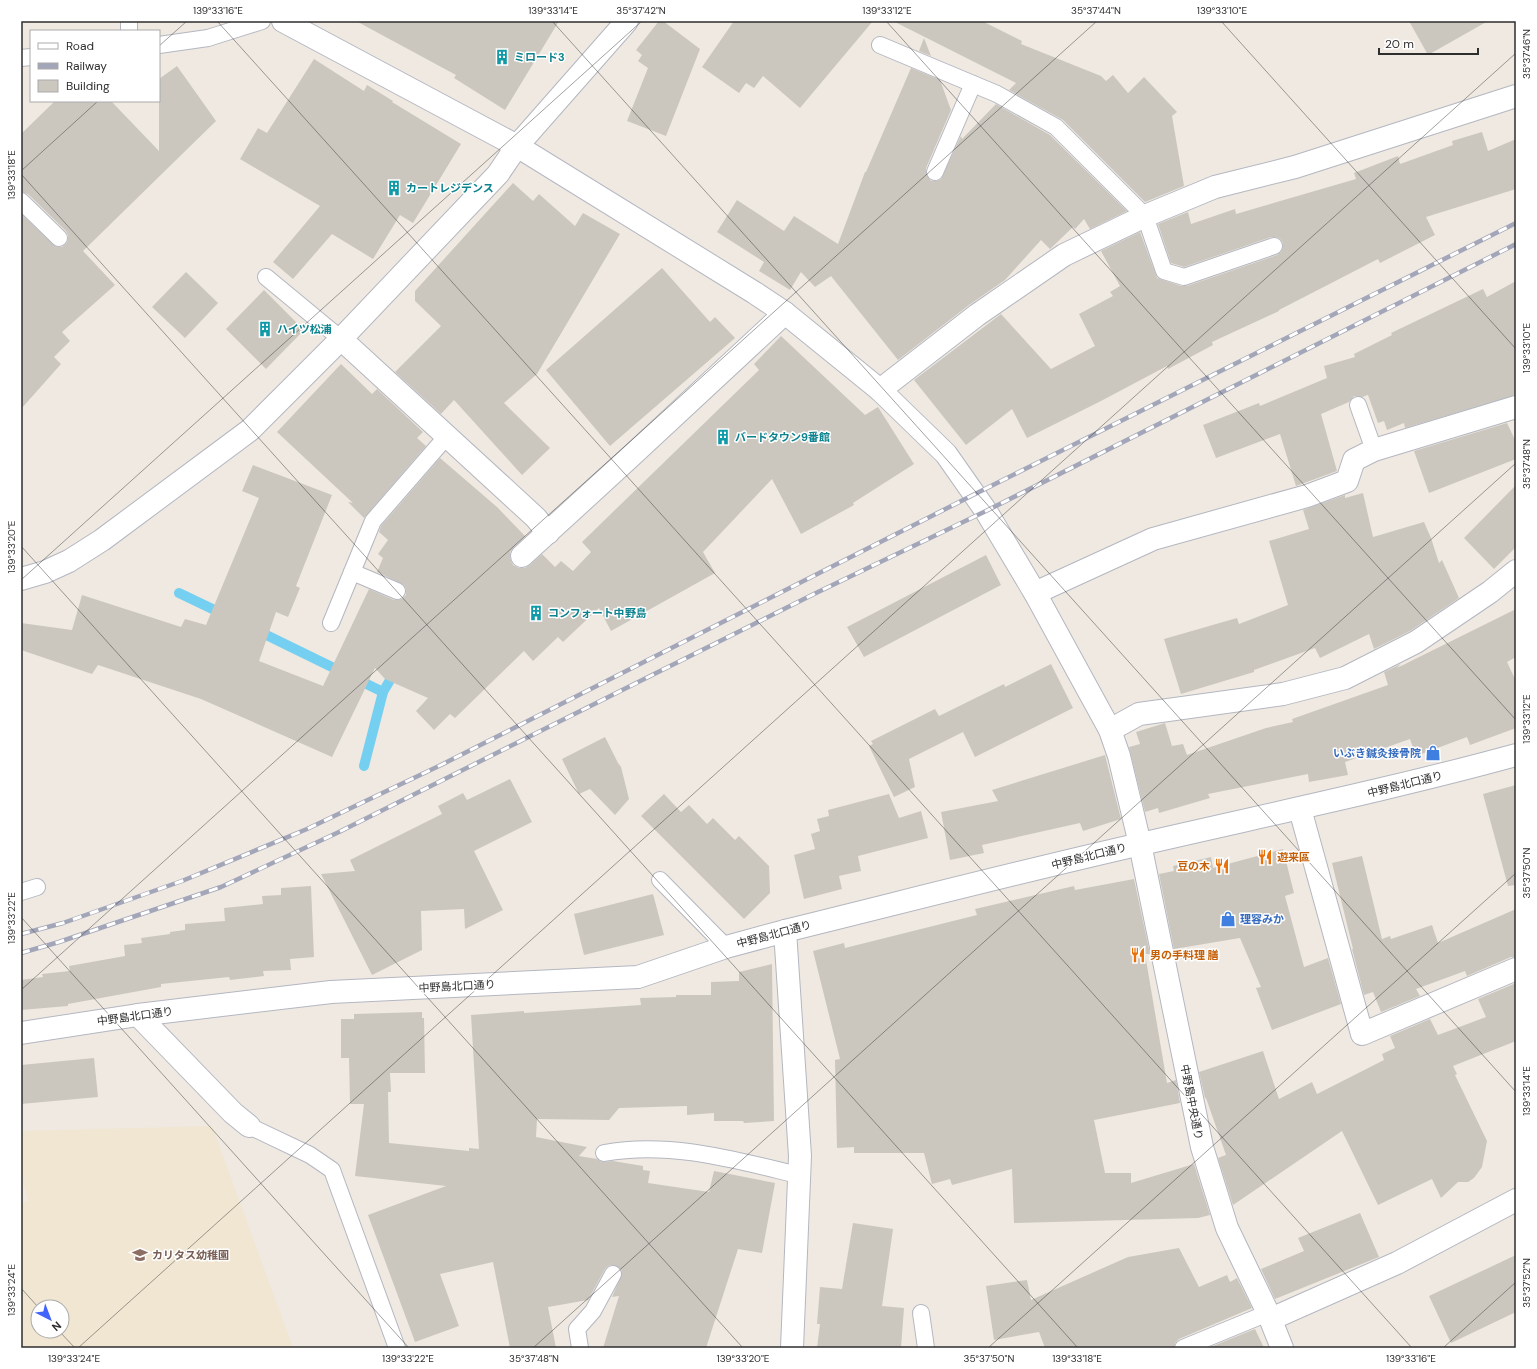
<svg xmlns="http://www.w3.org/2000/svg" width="1537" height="1369" font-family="'DM Sans','Noto Sans JP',sans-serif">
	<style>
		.education { fill: #f0e6d1; fill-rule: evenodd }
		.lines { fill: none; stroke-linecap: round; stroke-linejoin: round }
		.stream { stroke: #75cff0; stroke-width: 10 }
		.building { fill: #cbc7bf }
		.lane-casing { stroke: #b4b7c1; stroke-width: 18 }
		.street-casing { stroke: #b4b7c1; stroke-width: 24 }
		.secondary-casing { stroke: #b4b7c1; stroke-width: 24 }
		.lane { stroke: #fff; stroke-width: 16 }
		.street { stroke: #fff; stroke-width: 22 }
		.secondary { stroke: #fff; stroke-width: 22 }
		.rail-casing { stroke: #a3a6b8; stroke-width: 4.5 }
		.rail { stroke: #fff; stroke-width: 3; stroke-dasharray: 9; stroke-linecap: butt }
		.ticks { fill: none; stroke: #2e2e2e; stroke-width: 1; stroke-opacity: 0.45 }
		.labels { text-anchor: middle; stroke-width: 3; stroke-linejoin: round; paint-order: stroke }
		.culture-label { font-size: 11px; font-weight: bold; fill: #0d838f; stroke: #fff; text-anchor: start }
		.shop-label { font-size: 11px; font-weight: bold; fill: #366cbe; stroke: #fff; text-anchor: end }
		.street-label { font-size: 11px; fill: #2e2e2e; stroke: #fff }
		.food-label { font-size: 11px; font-weight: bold; fill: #c56008; stroke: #fff; text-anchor: start }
		.education-label { font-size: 11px; font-weight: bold; fill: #785e54; stroke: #fff; text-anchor: start }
		.neatline { fill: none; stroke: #2e2e2e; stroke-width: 1.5 }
		.ticks-label { font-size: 10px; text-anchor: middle; fill: #2e2e2e }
	</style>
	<rect width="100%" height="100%" fill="#efe9e1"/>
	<!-- education -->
	<path class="education" d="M212 1126 293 1348H21V1203L28 1201 21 1173V1131ZM38 1307H62V1331H38Z"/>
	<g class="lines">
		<!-- stream -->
		<g class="stream">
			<path d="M179 593 225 615"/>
			<path d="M256 630 383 692"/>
			<path d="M364 766 383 692 396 670"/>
		</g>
	</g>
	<!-- building -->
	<g class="building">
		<path d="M356 21H559L505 110 454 78 456 75Z"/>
		<path d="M659 21H663L700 49 666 136 627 121 648 68 638 61 642 55 636 50Z"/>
		<path d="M734 21H873L800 108 763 76 754 88 746 83 739 93 702 67Z"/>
		<path d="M893 21H982L1022 41 1021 44 1101 76 1106 81 1113 75 1128 93 1144 77 1177 112 1172 116 1184 186 1145 202 1063 120 1009 90 1016 83Z"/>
		<path d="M1409 21H1488L1428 55Z"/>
		<path d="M924 38 931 56 919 51Z"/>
		<path d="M314 59 364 91 367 85 393 101 392 102 461 144 413 223 400 215 373 259 332 234 293 279 273 262 320 206 240 159 258 128 267 133Z"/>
		<path d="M177 66 216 121 83 251 115 285 62 332 70 341 54 357 61 364 21 409V214L56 247H62L66 244 68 240V235L66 231 28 194 21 192V134L55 101H111L159 151V79Z"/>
		<path d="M911 68 940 80 951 110 926 168V173L931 181H936L941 179 961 136 962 139 996 104 1050 135 1127 211 1090 229 1084 219 1075 229 1073 227 1050 249 1041 240 1005 280 969 305 898 360 831 276 815 287 801 272 790 290 759 271 764 262 717 232 737 200 784 231 794 216 838 244 865 172H866Z"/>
		<path d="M1482 132 1488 151 1516 139V189L1426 217 1435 235 1380 263 1378 259 1279 310V311L1212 342 1213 345 1168 369 1167 366 1101 401 1027 438 1012 409 966 445 914 380 1001 314 1051 369 1095 346 1079 314 1113 296 1110 292 1120 286 1101 251 1140 232 1157 278 1181 286H1187L1277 255 1281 252 1283 248V243L1280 239 1276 237H1271L1184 267 1171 263 1158 224 1188 212 1191 224 1235 209 1236 214 1356 179 1354 173 1398 156 1400 164 1453 145 1452 141Z"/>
		<path d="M513 183 533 201 539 194 575 226 583 213 620 234 537 374 504 403 550 448 522 475 454 400 441 414 395 372 441 326 415 301V291Z"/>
		<path d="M662 268 710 322 715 317 735 338 610 446 546 370Z"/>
		<path d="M186 272 218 303 185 338 152 307Z"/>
		<path d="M1516 281V395L1405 428 1404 423 1387 430 1384 421 1378 423 1368 395 1362 397 1354 396 1349 402 1321 414 1337 471 1296 486 1280 434 1216 458 1203 425 1259 403 1260 406 1327 378 1324 366 1355 357 1354 354 1392 335 1391 333 1483 289 1487 297Z"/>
		<path d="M264 290 304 330 266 369 226 329Z"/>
		<path d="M781 336 865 415 878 407 914 464 853 503 854 505 801 534 772 479 703 552 715 573 611 631 599 608 563 642 558 637 533 661 524 651 455 718 450 714 434 730 416 711 428 698 385 679 375 668 332 757 201 699 98 665 92 674 21 650V623L72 630 82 595 181 627 185 619 206 625 259 498 242 491 253 465 332 495 296 586 300 588 288 617 276 612 259 661 323 686 369 589 394 600 402 599 406 595V589L404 585 377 572 383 558 378 554 388 540 379 532 381 526 440 458 497 507 525 536 514 547 510 552V558L513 565 519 568H525L530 565 542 554 555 567 561 561 573 571 591 552 582 542 759 370 754 364Z"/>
		<path d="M341 364 372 394 377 389 423 432 417 438 426 446 364 518 348 502 353 503 277 432Z"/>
		<path d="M1507 423 1516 442V459L1429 493 1414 451Z"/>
		<path d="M1516 485V547L1494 569 1464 538Z"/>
		<path d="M1363 493 1373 537 1424 522 1431 538 1439 563 1442 560 1459 598 1410 631 1374 649 1369 634 1320 658 1315 648 1254 670V672L1181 694 1164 639 1237 618 1239 624 1288 605 1269 541 1309 529 1303 510 1345 495V498Z"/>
		<path d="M986 555 1001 585 864 657 847 627Z"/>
		<path d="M1516 609V657L1507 662 1516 681V728L1470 745 1467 737 1416 756 1410 739 1345 762 1348 775 1309 782 1308 774 1208 794 1210 798 1159 813 1158 808 1145 812 1129 747 1140 744 1136 732 1165 723 1172 746 1183 744 1187 755 1266 728 1293 722 1292 719 1388 685 1384 672 1401 664 1397 668Z"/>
		<path d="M1051 664 1073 708 975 757 963 732 909 759 915 787 894 797 869 746 873 744 871 741 935 709 939 716 1004 684 1005 687Z"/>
		<path d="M605 737 618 763 621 767 629 799 615 815 590 789 579 794 562 759Z"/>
		<path d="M1105 755 1121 819 1083 831 1080 823 982 845 984 853 950 860 941 812 998 801 992 790Z"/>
		<path d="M510 779 532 822 474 851 503 910 465 929 464 909 421 911 422 950 372 975 321 874 355 871 350 860 442 814 438 806 463 793 467 800Z"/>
		<path d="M1516 785V885L1508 886 1483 794Z"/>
		<path d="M664 794 681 812 689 805 707 824 713 818 735 840 739 836 769 866 770 893 744 919 641 816Z"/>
		<path d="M889 794 899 818 921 811 928 838 858 856 861 871 839 876 842 889 804 899 794 855 815 849 811 834 820 831 817 819 829 816 828 810Z"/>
		<path d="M1283 849 1294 893 1285 896 1304 967 1328 958 1341 1004 1272 1030 1256 988 1261 987 1240 938 1174 949 1159 874 1174 871 1173 866 1211 857 1213 868Z"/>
		<path d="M1362 856 1382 939 1390 936 1391 939 1432 925 1438 943 1516 909V957H1511L1467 976 1465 971 1416 989 1420 996 1381 1012 1373 992 1364 995 1352 949H1353L1332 863Z"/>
		<path d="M1134 879 1150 954H1145L1167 1083 1176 1080 1180 1103 1094 1120 1105 1173H1131V1183L1194 1164 1210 1215 1198 1218 1014 1223 1012 1169 952 1185 950 1179 932 1184 924 1153H854V1147L837 1148 835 1060 840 1059 813 951 844 943 845 948 977 915 975 909 1074 886 1075 890Z"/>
		<path d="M311 886 314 957 290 959 291 970 263 971 264 976 230 980 229 977 161 984V987L68 1004V1006L21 1010V980L43 977 42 974 70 971 69 966 125 956 124 945 142 943 141 938 170 934V932L185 930V924L225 921 224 908 263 904 262 896 281 895V888Z"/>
		<path d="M653 894 664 935 584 955 574 914Z"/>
		<path d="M772 964 774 1121 744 1123 743 1121H714V1113L687 1115V1106L619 1108 609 1120 537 1119 536 1137 587 1147 579 1156 597 1159 601 1162 613 1161 643 1166V1170L650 1171 648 1183 709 1192 714 1171 775 1183 762 1253 738 1249 706 1348H603L619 1296 612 1297 622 1274 621 1269 613 1265 608 1266 605 1269 588 1300 548 1307 556 1348H510L493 1262 440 1274 459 1326 415 1342 368 1215 446 1186 355 1176 364 1104H350L349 1058H341V1019H354V1014L422 1012V1018H424L425 1073H390L391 1092H388L389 1143 469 1151V1148L479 1149 471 1015 524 1011V1013L641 1005 640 998 676 997V995H711V982L739 981V972Z"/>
		<path d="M1516 983V1041L1453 1066 1457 1074 1455 1075 1487 1141 1482 1167 1474 1178 1468 1182H1458L1441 1198 1432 1179 1378 1205 1342 1131 1233 1205 1218 1158 1226 1155 1206 1098H1205L1199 1072 1263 1051 1279 1099 1312 1082 1317 1094 1384 1060 1382 1054 1395 1048 1390 1036 1430 1019 1438 1035 1486 1017 1478 999Z"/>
		<path d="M94 1058 98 1097 21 1104V1065Z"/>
		<path d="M1360 1213 1379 1257 1275 1299 1261 1269 1304 1251 1298 1238Z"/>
		<path d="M853 1223 893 1229 882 1306 904 1308 901 1348H817L820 1324H817L820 1287 842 1289Z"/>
		<path d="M1179 1248 1199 1287 1227 1275 1230 1282 1237 1278 1252 1308 1179 1339 1175 1343 1174 1348H1045L1039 1332 994 1340 986 1286 1027 1280 1031 1300 1128 1257Z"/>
		<path d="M1516 1255V1312L1451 1343 1429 1296Z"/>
		<path d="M1255 1329 1264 1348H1208Z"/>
	</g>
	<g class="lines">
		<!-- lane casing -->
		<g class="lane-casing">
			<g id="lane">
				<path d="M129 31V21"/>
				<path d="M159 45 208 38 262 21"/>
				<path d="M880 45 997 94 1056 127 1145 216 1164 271 1184 277 1274 246"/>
				<path d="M21 58 31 57"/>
				<path d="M935 172 973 84"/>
				<path d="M21 201 59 238"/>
				<path d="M266 277 341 339"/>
				<path d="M1358 405 1374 450"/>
				<path d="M352 572 397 591"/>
				<path d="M331 623 373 521 447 436"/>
				<path d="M660 880 726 947"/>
				<path d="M21 892 37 887"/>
				<path d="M249 1126 310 1155 332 1170 397 1348"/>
				<path d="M604 1153C670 1141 735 1160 798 1175"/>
				<path d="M921 1313 926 1348"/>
				<path d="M580 1348 577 1329 593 1311 613 1274"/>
				<path d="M1183 1348 1268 1313"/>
			</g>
		</g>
		<!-- street casing -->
		<g class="street-casing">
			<g id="street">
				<path d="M283 21 517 146 755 293 785 313 880 390 946 454 986 511 1035 593 1110 730 1119 756 1140 844 1202 1147 1227 1228 1268 1313 1282 1348"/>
				<path d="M341 339 536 518 548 533"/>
				<path d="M880 390 977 315 1064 255 1145 216 1215 187 1295 167 1516 96"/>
				<path d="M522 556 628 459 785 313"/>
				<path d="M21 579 45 572 69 561 102 540 250 430 341 339 498 174 517 146 627 21"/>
				<path d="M1035 593 1153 539 1307 496 1347 481 1354 460 1374 450 1516 407"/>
				<path d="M1110 730 1139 714 1283 694 1345 678 1416 642 1490 592 1516 571"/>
				<path d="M1300 809 1362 1034 1516 969"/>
				<path d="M785 931 800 1156 792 1348"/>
				<path d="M138 1015 233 1113 249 1126"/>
				<path d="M1271 1319 1397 1263 1516 1200"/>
			</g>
		</g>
		<!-- secondary casing -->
		<g class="secondary-casing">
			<path id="secondary" d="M21 1033 138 1015 331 992 638 977 726 947 785 931C903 902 1022 871 1141 844 1266 815 1392 789 1516 755"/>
		</g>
		<!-- lane -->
		<use href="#lane" class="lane"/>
		<!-- street -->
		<use href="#street" class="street"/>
		<!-- secondary -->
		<use href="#secondary" class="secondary"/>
		<!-- rail casing -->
		<g class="rail-casing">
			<g id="rail">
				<path d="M21 934 63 923 182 881 307 829 441 765 975 494 1516 223"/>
				<path d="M21 953 59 942 221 887 339 832 816 593 986 511 1516 244"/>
			</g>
		</g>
		<!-- rail -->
		<use href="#rail" class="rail"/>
	</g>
	<!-- ticks -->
	<path class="ticks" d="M217 21 1412 1348M552 21 1516 1092M886 21 1516 720M1221 21 1516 349M159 46 187 21M21 171 98 101M21 174 1078 1348M21 546 743 1348M21 580 642 21M21 917 409 1348M21 990 1097 21M21 1288 38 1307M59 1331 75 1348M78 1348 1516 53M533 1348 1516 463M988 1348 1516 873M1443 1348 1516 1282"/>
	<!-- icons -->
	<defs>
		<g id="building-bare" transform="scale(1.2)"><path d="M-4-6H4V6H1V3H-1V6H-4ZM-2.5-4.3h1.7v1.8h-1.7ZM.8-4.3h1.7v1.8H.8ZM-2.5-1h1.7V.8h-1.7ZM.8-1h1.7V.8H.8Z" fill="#0f9aa8" stroke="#fff" stroke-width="2.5" paint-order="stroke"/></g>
		<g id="shop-bare" transform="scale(1.2)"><path d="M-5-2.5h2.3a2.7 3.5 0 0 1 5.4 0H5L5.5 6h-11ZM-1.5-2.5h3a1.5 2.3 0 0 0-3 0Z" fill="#3f7fe0" stroke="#fff" stroke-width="2.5" paint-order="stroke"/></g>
		<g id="restaurant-bare" transform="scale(1.2)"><path d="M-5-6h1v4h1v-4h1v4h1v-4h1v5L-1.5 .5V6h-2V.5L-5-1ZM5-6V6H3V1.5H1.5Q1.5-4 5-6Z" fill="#e8710a" stroke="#fff" stroke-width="2.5" paint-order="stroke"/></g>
		<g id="school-bare" transform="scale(1.2)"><path d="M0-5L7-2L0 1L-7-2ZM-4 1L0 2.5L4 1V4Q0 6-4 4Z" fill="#8d6e63" stroke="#fff" stroke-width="2.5" paint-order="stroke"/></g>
	</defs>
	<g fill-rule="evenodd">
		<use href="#building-bare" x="502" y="57"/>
		<use href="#building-bare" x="394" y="188"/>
		<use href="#building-bare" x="265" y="329"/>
		<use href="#building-bare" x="723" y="437"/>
		<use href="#building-bare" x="536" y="613"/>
		<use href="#shop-bare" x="1433" y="753"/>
		<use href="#restaurant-bare" x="1265" y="857"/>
		<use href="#restaurant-bare" x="1222" y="866"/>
		<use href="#shop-bare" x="1228" y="919"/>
		<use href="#restaurant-bare" x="1138" y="955"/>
		<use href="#school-bare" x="140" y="1255"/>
	</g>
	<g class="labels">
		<!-- culture labels -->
		<g class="culture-label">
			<text x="514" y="61">ミロード3</text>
			<text x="406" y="192">カートレジデンス</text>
			<text x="277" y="333">ハイツ松浦</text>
			<text x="735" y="441">バードタウン9番館</text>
			<text x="548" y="617">コンフォート中野島</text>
		</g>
		<!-- shop labels -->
		<g class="shop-label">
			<text x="1421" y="757">いぶき鍼灸接骨院</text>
			<text x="1240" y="923" text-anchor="start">理容みか</text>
		</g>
		<!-- street labels -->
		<g class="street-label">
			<text transform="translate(1405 784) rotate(-14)" y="4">中野島北口通り</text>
			<text transform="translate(1089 856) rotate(-14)" y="4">中野島北口通り</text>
			<text transform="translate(774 934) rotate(-15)" y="4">中野島北口通り</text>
			<text transform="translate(457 986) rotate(-3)" y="4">中野島北口通り</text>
			<text transform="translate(135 1016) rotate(-8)" y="4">中野島北口通り</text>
			<text transform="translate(1192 1102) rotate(79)" y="4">中野島中央通り</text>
		</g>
		<!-- food labels -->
		<g class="food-label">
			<text x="1277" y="861">遊来區</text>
			<text x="1210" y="870" text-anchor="end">豆の木</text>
			<text x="1150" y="959">男の手料理 膳</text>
		</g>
		<!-- education labels -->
		<g class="education-label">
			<text x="152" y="1259">カリタス幼稚園</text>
		</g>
	</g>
	<!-- border -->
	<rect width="1537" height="1369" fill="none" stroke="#ffffff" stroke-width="44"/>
	<!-- legend -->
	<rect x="30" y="30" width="130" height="72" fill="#ffffff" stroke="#ababab"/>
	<rect x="38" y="43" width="20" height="6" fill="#ffffff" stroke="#ababab"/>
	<text x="66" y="50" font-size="12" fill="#2e2e2e">Road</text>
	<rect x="38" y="63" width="20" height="6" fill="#a3a6b8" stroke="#ababab"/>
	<text x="66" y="70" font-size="12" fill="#2e2e2e">Railway</text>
	<rect x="38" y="80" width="20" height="12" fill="#cbc7bf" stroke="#ababab"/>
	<text x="66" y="90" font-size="12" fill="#2e2e2e">Building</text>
	<!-- north arrow -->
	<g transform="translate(50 1319) rotate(138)"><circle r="19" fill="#ffffff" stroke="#ababab"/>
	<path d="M0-3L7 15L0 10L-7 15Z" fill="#4264fb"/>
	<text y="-6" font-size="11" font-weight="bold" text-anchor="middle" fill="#2e2e2e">N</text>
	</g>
	<!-- scale -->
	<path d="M1379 48v6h99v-6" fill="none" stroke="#2e2e2e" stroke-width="2"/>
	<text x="1385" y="48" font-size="12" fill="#2e2e2e" stroke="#ffffff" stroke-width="3" paint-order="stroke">20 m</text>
	<rect x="22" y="22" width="1493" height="1325" class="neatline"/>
	<g class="ticks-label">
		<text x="218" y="14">139°33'16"E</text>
		<text x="553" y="14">139°33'14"E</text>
		<text x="641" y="14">35°37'42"N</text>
		<text x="887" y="14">139°33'12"E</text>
		<text x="1096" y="14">35°37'44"N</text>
		<text x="1222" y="14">139°33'10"E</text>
		<text transform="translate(1526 54) rotate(-90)" y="4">35°37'46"N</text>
		<text transform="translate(11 175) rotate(-90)" y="4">139°33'18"E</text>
		<text transform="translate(1526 348) rotate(-90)" y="4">139°33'10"E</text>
		<text transform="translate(1526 464) rotate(-90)" y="4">35°37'48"N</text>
		<text transform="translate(11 547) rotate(-90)" y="4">139°33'20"E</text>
		<text transform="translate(1526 719) rotate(-90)" y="4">139°33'12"E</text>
		<text transform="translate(1526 873) rotate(-90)" y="4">35°37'50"N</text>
		<text transform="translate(11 918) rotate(-90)" y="4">139°33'22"E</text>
		<text transform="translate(1526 1091) rotate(-90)" y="4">139°33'14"E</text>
		<text transform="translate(1526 1283) rotate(-90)" y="4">35°37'52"N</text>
		<text transform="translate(11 1290) rotate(-90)" y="4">139°33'24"E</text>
		<text x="74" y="1362">139°33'24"E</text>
		<text x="408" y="1362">139°33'22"E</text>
		<text x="534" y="1362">35°37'48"N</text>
		<text x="743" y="1362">139°33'20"E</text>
		<text x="989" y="1362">35°37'50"N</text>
		<text x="1077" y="1362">139°33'18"E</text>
		<text x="1411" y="1362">139°33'16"E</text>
	</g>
</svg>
